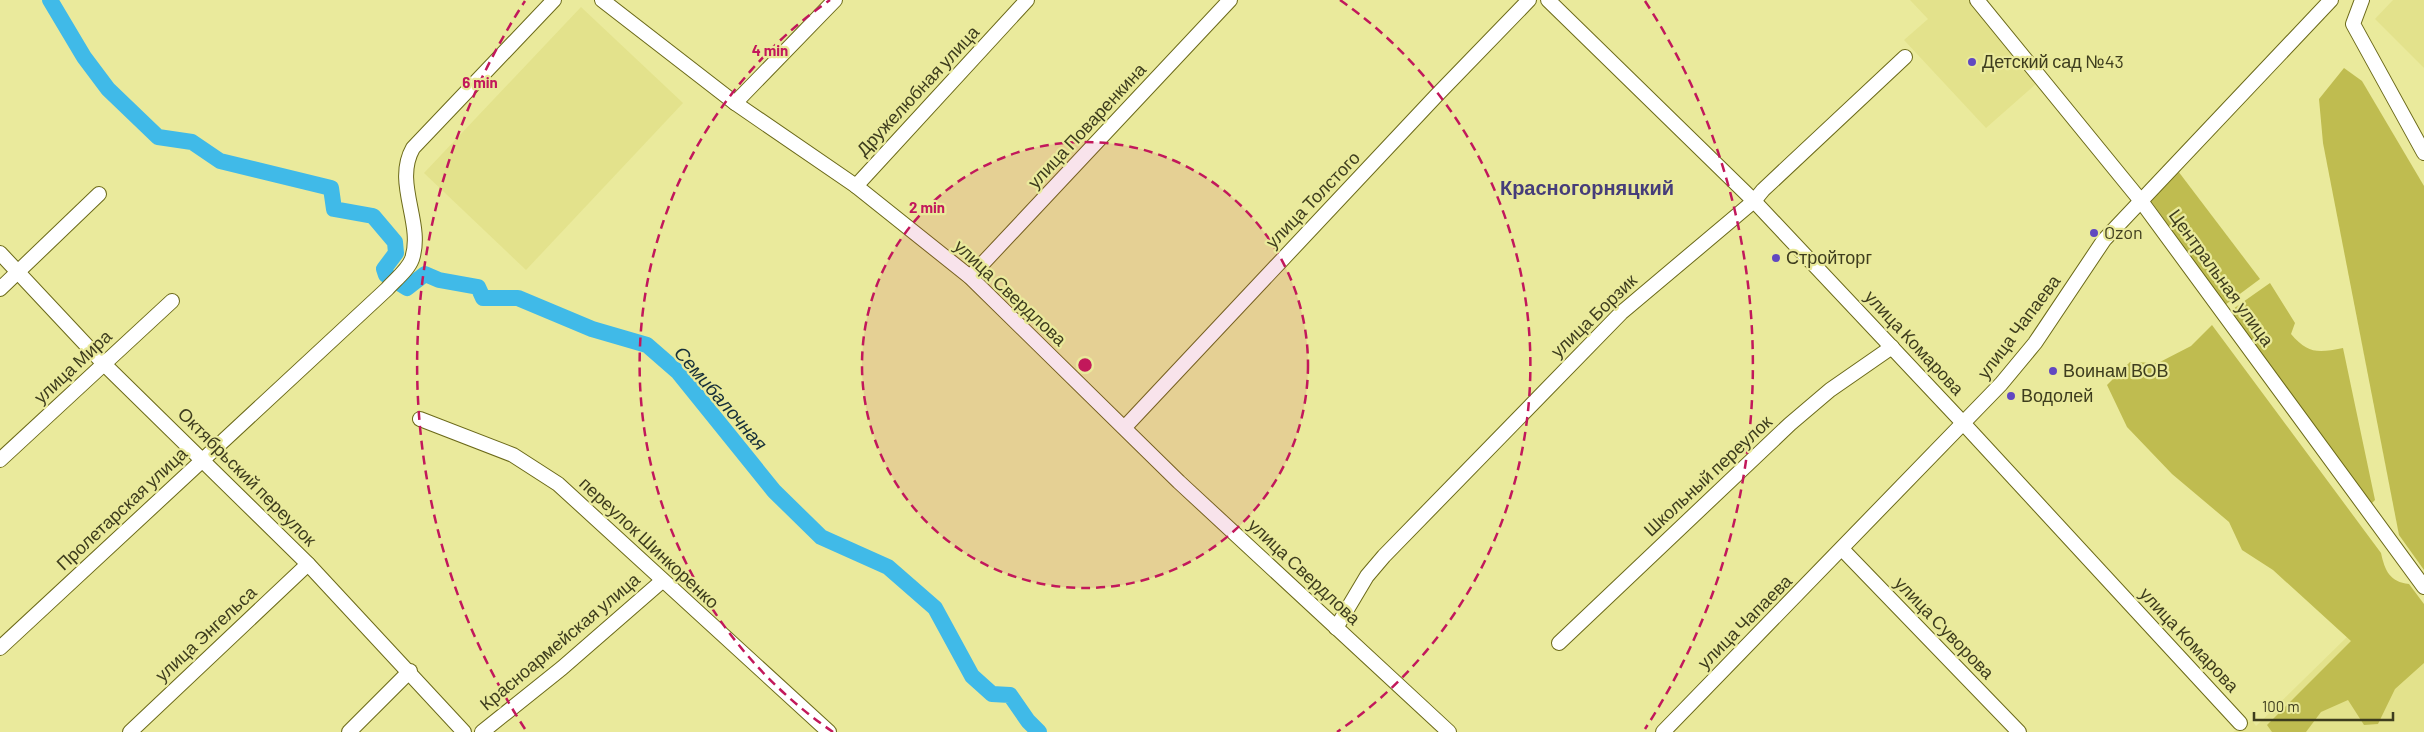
<svg xmlns="http://www.w3.org/2000/svg" width="2424" height="732" font-family="Barlow,sans-serif">
	<style>
		.built { fill: #e3e28c }
		.green { fill: #bfbc50 }
		.lines { fill: none; stroke-linecap: round; stroke-linejoin: round }
		.river { stroke: #40bae8; stroke-width: 16 }
		.minor-casing { stroke: #6b6919; stroke-width: 16 }
		.minor { stroke: #fff; stroke-width: 14 }
		.ring { fill: none; stroke: #c2185b; stroke-width: 2.5; stroke-dasharray: 9 6 }
		.poi-dot { fill: #6148c1; stroke: #eaea9c; stroke-width: 2 }
		.labels { text-anchor: middle; stroke-width: 4.5; stroke-linejoin: round; paint-order: stroke }
		.poi-label { font-size: 18px; fill: #3e3d1e; stroke: #eaea9c; text-anchor: start }
		.street-label { font-size: 18px; fill: #3e3d1e; stroke: #eaea9c }
		.water-label { font-size: 19px; font-style: italic; fill: #152e39; stroke: #eaea9c }
		.quarter-label { font-size: 20px; font-weight: bold; fill: #463d7a; stroke: #eaea9c }
		.centre { fill: #c2185b; stroke: #eaea9c; stroke-width: 2.5 }
		.ring-label { font-size: 15px; text-anchor: middle; font-weight: bold; fill: #c2185b; stroke: #eaea9c; stroke-width: 4.5; stroke-linejoin: round; paint-order: stroke }
	</style>
	<rect width="100%" height="100%" fill="#eaea9c"/>
	<!-- built -->
	<g class="built">
		<path d="M1910 0H1969L2037 83 1986 128 1904 40 1928 19Z"/>
		<path d="M2393 0H2424V68L2375 19Z"/>
		<path d="M581 7 683 103 526 270 424 173Z"/>
		<path d="M2395 590 2424 636V732H2233L2252 720 2256 726Z"/>
	</g>
	<!-- green -->
	<g class="green">
		<path d="M2344 68 2362 81 2424 186V570L2399 535 2323 143 2319 99Z"/>
		<path d="M2178 171 2260 279 2225 305 2151 201Z"/>
		<path d="M2270 283 2295 323 2291 334C2308 354 2318 353 2343 348L2375 500 2371 504 2231 314 2233 309Z"/>
		<path d="M2212 325 2381 553C2385 571 2390 582 2409 584L2424 604V663L2395 689 2378 724 2364 725 2348 700 2321 712 2306 732H2272L2267 725 2351 641 2273 570 2242 550 2229 522 2172 474 2127 427 2107 385 2130 362 2158 363 2191 346Z"/>
	</g>
	<g class="lines">
		<!-- river -->
		<path class="river" d="M50 0 84 57 108 89 158 137 192 142 220 161 331 188 334 209 373 216 395 242 396 253 384 269 386 275 407 288 425 274 439 280 478 287 483 298H518L592 329 647 345 678 372 774 491 821 537 888 567 935 608 972 676 992 694 1010 695 1028 721 1039 732"/>
		<!-- minor casing -->
		<g class="minor-casing">
			<g id="minor">
				<path d="M602 0 735 103 856 186 970 277 1179 482 1449 732"/>
				<path d="M1548 0 1754 201 1964 424 2240 723"/>
				<path d="M1977 0 2141 201 2424 587"/>
				<path d="M2362 0 2353 24 2424 153"/>
				<path d="M735 103 835 0"/>
				<path d="M856 186 1027 0"/>
				<path d="M0 253 104 364 308 564 464 732"/>
				<path d="M970 277 1230 0"/>
				<path d="M0 289 99 194"/>
				<path d="M420 419 513 455 558 484 829 732"/>
				<path d="M1125 427 1436 96 1529 0"/>
				<path d="M0 460 172 301"/>
				<path d="M1842 549 2019 732"/>
				<path d="M1336 628 1367 576 1384 556 1621 313 1754 201 1763 190 1905 57"/>
				<path d="M1559 643 1790 424 1830 390 1892 347"/>
				<path d="M0 648 387 289C395 280 408 270 412 259 424 223 393 183 413 148L554 0"/>
				<path d="M130 732 308 564"/>
				<path d="M349 732 410 671"/>
				<path d="M482 732 562 668 662 581"/>
				<path d="M1663 732 2001 384 2035 343 2104 240 2331 0"/>
			</g>
		</g>
		<!-- minor -->
		<use href="#minor" class="minor"/>
	</g>
	<!-- distance rings -->
	<circle cx="1085" cy="365" r="223" fill="#c2185b" fill-opacity=".12"/>
	<g class="ring">
		<circle cx="1085" cy="365" r="223"/>
		<path d="M833 732A445 445 0 0 1 830 0M1340 0A445 445 0 0 1 1337 732"/>
		<path d="M525 729A668 668 0 0 1 525 1M1645 1A668 668 0 0 1 1645 729"/>
	</g>
	<!-- markers -->
	<g class="poi-dot">
		<circle cx="1972" cy="62" r="5"/>
		<circle cx="2094" cy="233" r="5"/>
		<circle cx="1776" cy="258" r="5"/>
		<circle cx="2053" cy="371" r="5"/>
		<circle cx="2011" cy="396" r="5"/>
	</g>
	<g class="labels">
		<!-- poi labels -->
		<g class="poi-label">
			<text x="1982" y="68">Детский сад №43</text>
			<text x="2104" y="239">Ozon</text>
			<text x="1786" y="264">Стройторг</text>
			<text x="2063" y="377">Воинам ВОВ</text>
			<text x="2021" y="402">Водолей</text>
		</g>
		<!-- street labels -->
		<g class="street-label">
			<text transform="translate(918 91) rotate(-47)" y="6">Дружелюбная улица</text>
			<text transform="translate(1087 126) rotate(-47)" y="6">улица Поваренкина</text>
			<text transform="translate(1313 200) rotate(-46)" y="6">улица Толстого</text>
			<text transform="translate(2221 278) rotate(54)" y="6">Центральная улица</text>
			<text transform="translate(1010 293) rotate(43)" y="6">улица Свердлова</text>
			<text transform="translate(1594 316) rotate(-44)" y="6">улица Борзик</text>
			<text transform="translate(2019 327) rotate(-53)" y="6">улица Чапаева</text>
			<text transform="translate(1914 343) rotate(47)" y="6">улица Комарова</text>
			<text transform="translate(73 367) rotate(-43)" y="6">улица Мира</text>
			<text transform="translate(1708 476) rotate(-43)" y="6">Школьный переулок</text>
			<text transform="translate(247 477) rotate(45)" y="6">Октябрьский переулок</text>
			<text transform="translate(122 509) rotate(-43)" y="6">Пролетарская улица</text>
			<text transform="translate(649 543) rotate(43)" y="6">переулок Шинкоренко</text>
			<text transform="translate(1304 572) rotate(43)" y="6">улица Свердлова</text>
			<text transform="translate(1745 622) rotate(-45)" y="6">улица Чапаева</text>
			<text transform="translate(1944 628) rotate(46)" y="6">улица Суворова</text>
			<text transform="translate(206 634) rotate(-43)" y="6">улица Энгельса</text>
			<text transform="translate(2189 640) rotate(47)" y="6">улица Комарова</text>
			<text transform="translate(560 642) rotate(-40)" y="6">Красноармейская улица</text>
		</g>
		<!-- water labels -->
		<g class="water-label">
			<text transform="translate(721 398) rotate(49)" y="7">Семибалочная</text>
		</g>
		<!-- quarter labels -->
		<g class="quarter-label">
			<text x="1587" y="195">Красногорняцкий</text>
		</g>
	</g>
	<circle cx="1085" cy="365" r="8" class="centre"/>
	<g class="ring-label">
		<text x="770" y="56">4 min</text>
		<text x="480" y="88">6 min</text>
		<text x="927" y="213">2 min</text>
	</g>
	<!-- scale -->
	<path d="M2254 712v8h139v-8" fill="none" stroke="#3e3d1e" stroke-width="2.5"/>
	<text x="2262" y="712" font-size="15" fill="#3e3d1e" stroke="#eaea9c" stroke-width="4" paint-order="stroke">100 m</text>
</svg>
